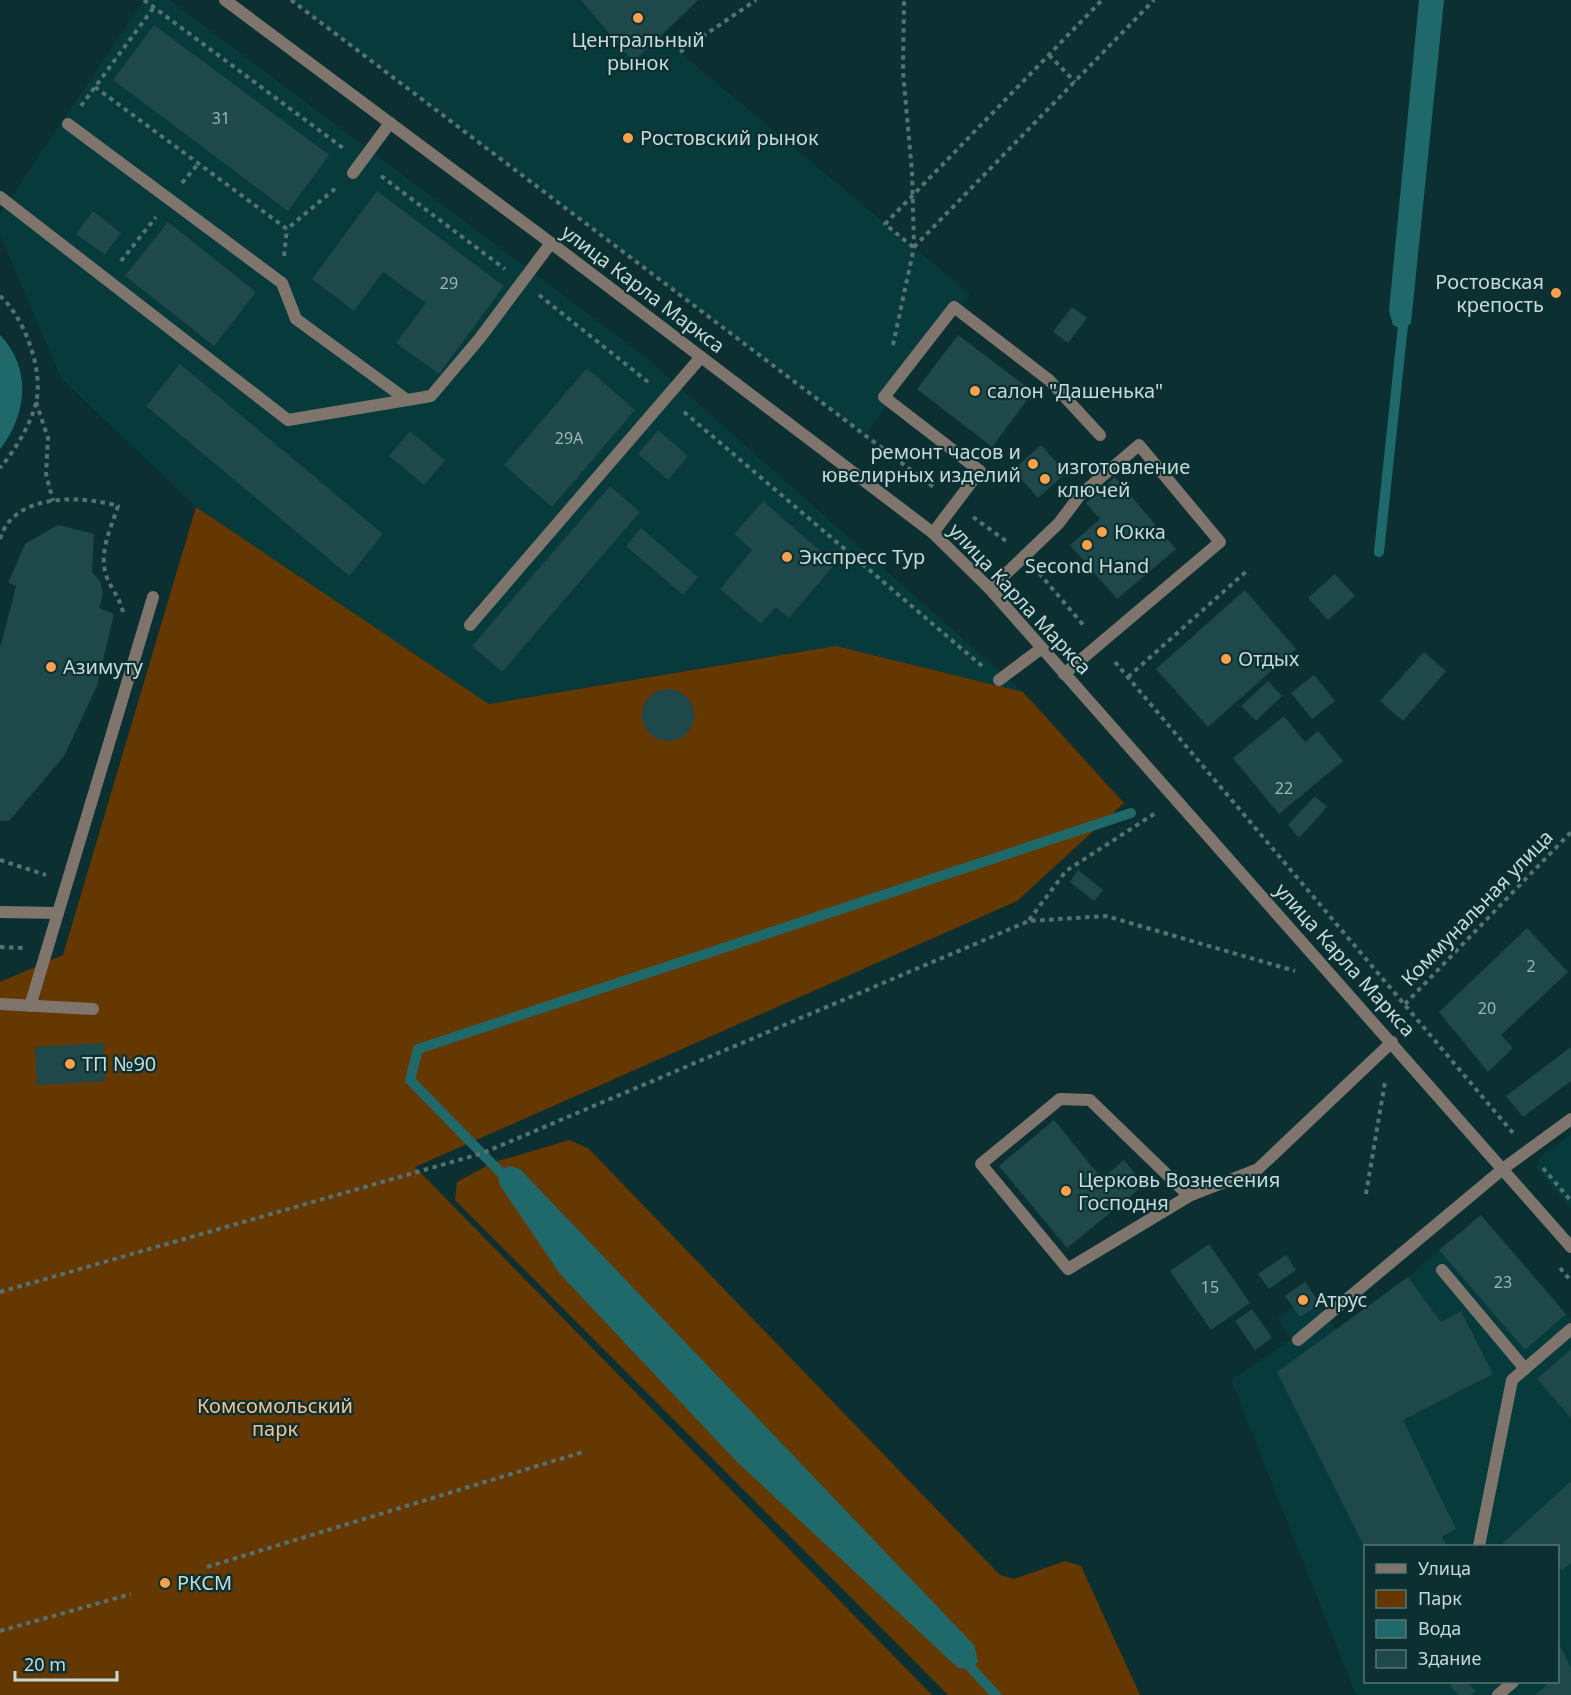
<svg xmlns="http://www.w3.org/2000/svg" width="1571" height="1695" font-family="'Noto Sans',sans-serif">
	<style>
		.built { fill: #073a3b; fill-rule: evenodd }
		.green { fill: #653801 }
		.water { fill: #20696b }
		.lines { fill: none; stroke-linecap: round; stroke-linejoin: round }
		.stream { stroke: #20696b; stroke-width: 10 }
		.building { fill: #1e4849 }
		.path { stroke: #557273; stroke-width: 4; stroke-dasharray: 4.5 4.5; stroke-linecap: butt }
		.lane { stroke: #7f756d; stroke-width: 12 }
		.street { stroke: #7f756d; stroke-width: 12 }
		.poi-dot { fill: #f8a14a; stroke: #0c3031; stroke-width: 2 }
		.labels { text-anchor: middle; stroke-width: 4.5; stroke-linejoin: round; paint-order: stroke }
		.number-label { font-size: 16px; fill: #9db6b6 }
		.poi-label { font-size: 20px; fill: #c7dada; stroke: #0c3031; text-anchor: start }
		.street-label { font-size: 20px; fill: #c7dada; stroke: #0c3031 }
		.park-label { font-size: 20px; fill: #f7c090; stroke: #0c3031 }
	</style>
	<rect width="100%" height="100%" fill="#0c3031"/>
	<!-- built -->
	<g class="built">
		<path d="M144 0H170L643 355 1023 692 836 646 489 704 196 507 61 378 0 235V214Z"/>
		<path d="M291 0H698L661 37 970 294 865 435Z"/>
		<path d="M1571 1134V1209L1536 1168 1540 1157Z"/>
		<path d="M1481 1215 1571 1320V1695H1356L1231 1380 1291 1339 1277 1318 1293 1307 1285 1296 1305 1282 1336 1329 1408 1277ZM1366 1546H1558V1682H1366Z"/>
	</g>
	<!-- green -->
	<g class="green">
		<path d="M196 507 489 704 836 646 1023 692 1124 803 1017 901 415 1167 932 1695H0V982L63 955Z"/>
		<path d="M569 1140 588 1148 1000 1575 1014 1579 1065 1561 1081 1566 1140 1695H948L455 1200 457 1182 492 1163Z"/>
	</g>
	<!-- water -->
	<g class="water">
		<path d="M1419 0H1444L1411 323 1403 330 1393 325 1389 311Z"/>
		<path d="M0 335C32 368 27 415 0 449Z"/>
		<path d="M510 1166 520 1169 974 1645 978 1661 972 1669 958 1668 736 1461 560 1274 499 1184V1170Z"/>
	</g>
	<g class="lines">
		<!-- stream -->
		<g class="stream">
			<path d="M1379 552 1404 316"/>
			<path d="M507 1179 410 1080 418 1049 1131 813"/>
			<path d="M964 1660 996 1695"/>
		</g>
	</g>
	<!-- building -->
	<g class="building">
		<path d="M581 0H698L633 62Z"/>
		<path d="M154 25 329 155 288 211 113 80Z"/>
		<path d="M377 191 504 286 439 374 396 343 426 303 383 272 354 311 312 279Z"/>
		<path d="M93 211 121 233 105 255 76 234Z"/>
		<path d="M168 222 256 292 214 346 125 276Z"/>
		<path d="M1072 307 1087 318 1068 343 1053 332Z"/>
		<path d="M958 335 1033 392 992 447 917 389Z"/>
		<path d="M180 364 383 534 349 576 146 406Z"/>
		<path d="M587 368 635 410 552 507 504 465Z"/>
		<path d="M658 430 688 456 668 480 638 454Z"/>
		<path d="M410 431 445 460 424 485 389 456Z"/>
		<path d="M1041 445 1066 473 1038 498 1013 470Z"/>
		<path d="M1115 477 1176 549 1117 599 1070 545 1100 519 1086 503Z"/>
		<path d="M610 486 640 512 502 672 472 646Z"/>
		<path d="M763 501 835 564 789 618 776 607 761 624 720 589 752 550 734 534Z"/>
		<path d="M58 525 94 534 92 572 100 581 103 594 99 608 114 614 97 686 64 756 9 821H0V648L16 586 8 583 25 544Z"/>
		<path d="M641 528 698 577 683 595 626 546Z"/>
		<path d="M1335 574 1355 596 1328 620 1308 598Z"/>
		<path d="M1245 590 1296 649 1208 727 1156 669Z"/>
		<path d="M1424 652 1446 671 1403 721 1380 701Z"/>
		<path d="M1314 675 1335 701 1312 719 1291 693Z"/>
		<path d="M1268 681 1282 696 1256 721 1241 706Z"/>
		<circle cx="668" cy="715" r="26"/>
		<path d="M1284 716 1305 742 1318 731 1343 761 1279 814 1233 758Z"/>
		<path d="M1315 796 1327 807 1299 838 1288 825Z"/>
		<path d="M1078 870 1103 890 1094 901 1070 882Z"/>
		<path d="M1527 928 1568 972 1501 1035 1513 1048 1488 1072 1439 1012Z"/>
		<path d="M103 1043 105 1081 37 1085 35 1047Z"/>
		<path d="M1571 1047V1081L1523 1117 1506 1096Z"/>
		<path d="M1054 1120 1102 1179 1124 1160 1144 1185 1067 1248 999 1166Z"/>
		<path d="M1481 1215 1566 1314 1525 1350 1439 1250Z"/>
		<path d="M1209 1244 1250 1303 1211 1330 1170 1271Z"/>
		<path d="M1286 1255 1296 1270 1269 1289 1258 1274Z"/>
		<path d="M1408 1277 1441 1322 1461 1311 1493 1374 1403 1420 1456 1529 1442 1537 1447 1546H1364L1277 1372Z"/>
		<path d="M1305 1282 1320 1304 1300 1317 1285 1296Z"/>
		<path d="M1252 1309 1272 1338 1255 1350 1235 1321Z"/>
		<path d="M1571 1349V1418L1537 1379Z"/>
		<path d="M1571 1481V1563L1562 1571 1558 1565V1546H1506L1503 1543Z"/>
		<path d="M1558 1641 1571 1668V1695H1535L1546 1686 1544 1682H1558Z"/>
		<path d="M1454 1682H1467L1476 1691 1471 1695H1459L1450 1686Z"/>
	</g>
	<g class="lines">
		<!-- path -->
		<g class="path">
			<path d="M144 0 343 148"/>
			<path d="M291 0 936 489"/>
			<path d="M680 52 756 0"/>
			<path d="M1049 55 1075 82"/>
			<path d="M95 87 287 229 337 187"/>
			<path d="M81 106 154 7"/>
			<path d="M381 176 505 269"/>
			<path d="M182 183 198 164"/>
			<path d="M913 247 885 224 1102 0"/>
			<path d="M914 247 1154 0"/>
			<path d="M284 256 287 229"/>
			<path d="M121 261 156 217"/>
			<path d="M539 295 648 382"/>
			<path d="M0 296C24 317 44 370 36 403 30 426 15 450 0 468"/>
			<path d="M893 345 914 247 912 172 903 72 904 0"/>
			<path d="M36 402 48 438 46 474 53 501"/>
			<path d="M684 412 982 666"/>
			<path d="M973 517 1006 541"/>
			<path d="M0 539C13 493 81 495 118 506 110 531 98 553 107 578 112 590 120 598 123 612"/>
			<path d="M1039 573 1085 627"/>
			<path d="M1115 662 1513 1133"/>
			<path d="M1128 677 1249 569"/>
			<path d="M0 860 46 875"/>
			<path d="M1029 920 1066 871 1157 812"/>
			<path d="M0 947 23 948"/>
			<path d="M1405 1004 1571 832"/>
			<path d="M1543 1168 1571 1201"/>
			<path d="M1366 1194 1385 1082"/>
			<path d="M1560 1268 1571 1281"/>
			<path d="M0 1292 483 1153 1029 921 1106 916 1295 971"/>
			<path d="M207 1567 583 1452"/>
			<path d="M0 1631 131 1594"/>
		</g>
		<!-- lane -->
		<g class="lane">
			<path d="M68 124 282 283 296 319 407 400"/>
			<path d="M353 173 390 123"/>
			<path d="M0 197 288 420 431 396 480 338 551 243"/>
			<path d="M933 533 980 471 884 397 954 307 1049 380 1100 435"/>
			<path d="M990 589 1059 523 1080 495 1139 445 1220 542 1064 674"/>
			<path d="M470 625 701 357"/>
			<path d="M999 680 1042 648"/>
			<path d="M0 912 58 913"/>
			<path d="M0 1004 93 1009"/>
			<path d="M30 1006 153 597"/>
			<path d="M1189 1196 1090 1100 1060 1099 981 1164 1068 1269 1189 1196 1258 1169 1392 1042"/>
			<path d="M1442 1270 1525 1369"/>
			<path d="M1298 1340 1504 1168"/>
			<path d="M1479 1546 1512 1380 1571 1329"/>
			<path d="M1498 1695 1513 1682"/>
		</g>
		<!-- street -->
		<g class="street">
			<path d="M225 0 551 243 933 533 990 589 1571 1247"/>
			<path d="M1504 1168 1571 1119"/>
		</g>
	</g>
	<!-- markers -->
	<g class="poi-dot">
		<circle cx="638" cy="18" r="6"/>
		<circle cx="628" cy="138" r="6"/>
		<circle cx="1556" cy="293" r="6"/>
		<circle cx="975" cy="391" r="6"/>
		<circle cx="1033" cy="464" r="6"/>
		<circle cx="1045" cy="479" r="6"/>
		<circle cx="1102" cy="532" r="6"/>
		<circle cx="1087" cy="545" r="6"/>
		<circle cx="787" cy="557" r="6"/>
		<circle cx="1226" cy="659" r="6"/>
		<circle cx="51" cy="667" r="6"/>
		<circle cx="70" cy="1064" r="6"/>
		<circle cx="1066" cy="1191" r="6"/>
		<circle cx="1303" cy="1300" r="6"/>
		<circle cx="165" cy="1583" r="6"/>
	</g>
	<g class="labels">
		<!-- number labels -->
		<g class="number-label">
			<text x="221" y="124">31</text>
			<text x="449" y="289">29</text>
			<text x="569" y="444">29А</text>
			<text x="1284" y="794">22</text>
			<text x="1531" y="972">2</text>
			<text x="1487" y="1014">20</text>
			<text x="1503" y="1288">23</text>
			<text x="1210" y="1293">15</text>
		</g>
		<!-- poi labels -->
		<g class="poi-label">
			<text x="638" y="47" text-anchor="middle">Центральный<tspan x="638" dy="23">рынок</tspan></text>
			<text x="640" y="145">Ростовский рынок</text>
			<text x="1544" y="289" text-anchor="end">Ростовская<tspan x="1544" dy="23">крепость</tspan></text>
			<text x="987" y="398">салон "Дашенька"</text>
			<text x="1021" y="459" text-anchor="end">ремонт часов и<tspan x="1021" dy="23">ювелирных изделий</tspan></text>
			<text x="1057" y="474">изготовление<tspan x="1057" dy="23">ключей</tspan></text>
			<text x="1114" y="539">Юкка</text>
			<text x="799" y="564">Экспресс Тур</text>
			<text x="1087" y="573" text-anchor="middle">Second Hand</text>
			<text x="1238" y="666">Отдых</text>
			<text x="63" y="674">Азимуту</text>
			<text x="82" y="1071">ТП №90</text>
			<text x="1078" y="1187">Церковь Вознесения<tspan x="1078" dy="23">Господня</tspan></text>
			<text x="1315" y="1307">Атрус</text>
			<text x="177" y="1590">РКСМ</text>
		</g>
		<!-- street labels -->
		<g class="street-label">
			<text transform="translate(643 289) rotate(37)" y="7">улица Карла Маркса</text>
			<text transform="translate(1020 599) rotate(47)" y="7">улица Карла Маркса</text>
			<text transform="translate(1477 908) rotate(-46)" y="7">Коммунальная улица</text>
			<text transform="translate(1345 960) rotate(48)" y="7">улица Карла Маркса</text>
		</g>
		<!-- park labels -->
		<g class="park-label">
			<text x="275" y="1413">Комсомольский<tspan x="275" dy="23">парк</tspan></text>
		</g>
	</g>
	<!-- legend -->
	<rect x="1364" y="1545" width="195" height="138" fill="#0c3031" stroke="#577475" stroke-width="1.5"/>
	<rect x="1376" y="1564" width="30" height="9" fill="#7f756d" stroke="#577475" stroke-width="1.5"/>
	<text x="1418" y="1575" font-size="18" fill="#c7dada">Улица</text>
	<rect x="1376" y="1590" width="30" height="18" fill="#653801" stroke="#577475" stroke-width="1.5"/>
	<text x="1418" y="1605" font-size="18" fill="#c7dada">Парк</text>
	<rect x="1376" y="1620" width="30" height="18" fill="#20696b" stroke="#577475" stroke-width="1.5"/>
	<text x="1418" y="1635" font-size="18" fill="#c7dada">Вода</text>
	<rect x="1376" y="1650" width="30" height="18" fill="#1e4849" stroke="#577475" stroke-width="1.5"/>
	<text x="1418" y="1665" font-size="18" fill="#c7dada">Здание</text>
	<!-- scale -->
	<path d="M15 1671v9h102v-9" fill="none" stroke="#c7dada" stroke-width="3"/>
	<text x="24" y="1671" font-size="18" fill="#c7dada" stroke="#0c3031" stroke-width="4.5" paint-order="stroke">20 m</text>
</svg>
